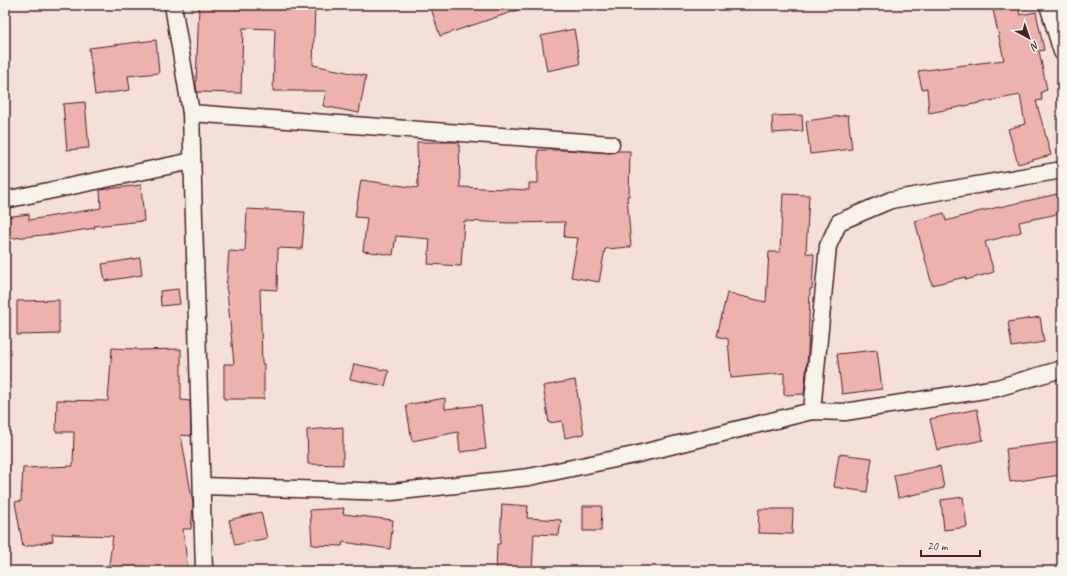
<svg xmlns="http://www.w3.org/2000/svg" width="1067" height="576" font-family="Caveat,sans-serif">
	<style>
		.building { fill: #eeb2ae; stroke: #4a1f2b }
		.lines { fill: none; stroke-linecap: round; stroke-linejoin: round }
		.minor-casing { stroke: #4a1f2b; stroke-width: 19 }
		.minor { stroke: #f7f3e8; stroke-width: 16 }
	</style>
	<rect width="100%" height="100%" fill="#f4e0d7"/>
	<filter id="ink" filterUnits="userSpaceOnUse"><feTurbulence type="fractalNoise" baseFrequency=".025" numOctaves="2"/><feDisplacementMap in="SourceGraphic" scale="8" xChannelSelector="R" yChannelSelector="G"/><feConvolveMatrix kernelMatrix="1 2 1 2 8 2 1 2 1" color-interpolation-filters="sRGB"/></filter>
	<g filter="url(#ink)">
		<!-- building -->
		<g class="building">
			<path d="M199 5H315L313 65 366 76 359 113 323 106 326 91H273L275 29 243 28 241 93 197 92 196 84Z"/>
			<path d="M430 5H523L524 8 440 36Z"/>
			<path d="M992 5H1018L1020 15 1036 12 1044 50 1039 51 1047 90 1041 92 1042 100 1036 101 1051 155 1018 164 1008 129 1025 124 1020 95 929 113 927 88 922 89 918 71 1004 60Z"/>
			<path d="M574 29 580 64 547 71 541 36Z"/>
			<path d="M156 40 159 73 128 76 130 90 95 95 89 48Z"/>
			<path d="M85 102 89 148 67 150 63 104Z"/>
			<path d="M802 115 803 131 773 133 772 116Z"/>
			<path d="M848 115 852 149 810 154 806 121Z"/>
			<path d="M417 142H459L460 187 529 190V183H538V150H568L610 153 617 151H630L629 196H627L631 247 605 249 599 282 571 277 578 238 564 237 565 222 510 223 464 221 461 266 428 264 430 239 396 236 393 255 363 251 367 218 355 217 361 180 418 188Z"/>
			<path d="M141 185 144 221 94 226 95 228 52 235V234L5 239V217L29 214V220L101 208 100 190Z"/>
			<path d="M1062 193V213L1019 222 1021 232 985 242 994 272 966 280 965 277 932 285 915 221 944 213 946 221 977 212Z"/>
			<path d="M783 194 809 195 806 253 814 254 812 289H810L808 352 804 394 784 395V373L731 378 728 339 717 336 727 293 766 302 769 252H780Z"/>
			<path d="M247 209 305 212 302 249 278 248 277 290 260 289 262 364H264V399H224V364H234L227 291 226 290 229 251 245 252Z"/>
			<path d="M140 258 142 275 105 281 102 264Z"/>
			<path d="M178 289 180 304 161 306 160 291Z"/>
			<path d="M59 300V334L17 335V301Z"/>
			<path d="M1040 317 1044 342 1012 347 1008 322Z"/>
			<path d="M112 348 137 349 138 350 181 349V400L190 401 191 436 181 435 193 504 191 529H183L188 571H108L113 536 52 534 53 541 23 547 15 502 21 501 23 468 73 466 74 432H56L57 400 108 401Z"/>
			<path d="M877 350 882 389 842 394 837 354Z"/>
			<path d="M354 364 389 371 385 386 350 379Z"/>
			<path d="M575 380 584 434 565 438 562 421 549 423 543 386Z"/>
			<path d="M445 398V409L481 405 486 449 460 452 458 432 412 441 406 405Z"/>
			<path d="M977 409 983 440 937 450 930 419Z"/>
			<path d="M343 427V465L308 464 307 430Z"/>
			<path d="M1061 442 1062 475 1010 482 1006 449Z"/>
			<path d="M839 454 872 458 867 492 834 487Z"/>
			<path d="M940 466 944 488 898 498 894 475Z"/>
			<path d="M963 497 967 527 944 530 941 500Z"/>
			<path d="M502 504 528 506 527 518 561 520 559 535 534 534 532 571H496L497 544H500Z"/>
			<path d="M583 506H602L601 531H583Z"/>
			<path d="M344 508 343 514 393 520 390 549 343 542 342 546 312 545 310 510Z"/>
			<path d="M759 509H793L792 534 758 533Z"/>
			<path d="M261 512 267 538 235 545 229 520Z"/>
		</g>
		<g class="lines">
			<!-- minor casing -->
			<g class="minor-casing">
				<g id="minor">
					<path d="M173 5 191 113 204 571"/>
					<path d="M1048 5 1062 52"/>
					<path d="M191 113 611 144"/>
					<path d="M5 200 192 161"/>
					<path d="M812 411 828 246 839 222 891 200 1062 170"/>
					<path d="M202 486 392 492 529 477 634 455 812 411 845 412 997 388 1062 369"/>
				</g>
			</g>
			<!-- minor -->
			<use href="#minor" class="minor"/>
		</g>
	</g>
	<!-- margin -->
	<rect width="1067" height="576" fill="none" stroke="#f7f3e8" stroke-width="20"/>
	<rect x="10" y="10" width="1047" height="556" fill="none" stroke="#4a1f2b" stroke-width="1.5" filter="url(#ink)"/>
	<!-- north arrow -->
	<g transform="translate(1029 38) rotate(140)" stroke="#f7f3e8" stroke-width="3" paint-order="stroke">
	<path d="M0-3L7 15L0 10L-7 15Z" fill="#4a1f2b"/>
	<text y="-6" font-size="11" font-weight="bold" text-anchor="middle" fill="#4a1f2b">N</text>
	</g>
	<!-- scale -->
	<path d="M921 550v6h59v-6" fill="none" stroke="#4a1f2b" stroke-width="2"/>
	<text x="927" y="550" font-size="12" fill="#4a1f2b" stroke="#f7f3e8" stroke-width="3" paint-order="stroke">20 m</text>
</svg>
